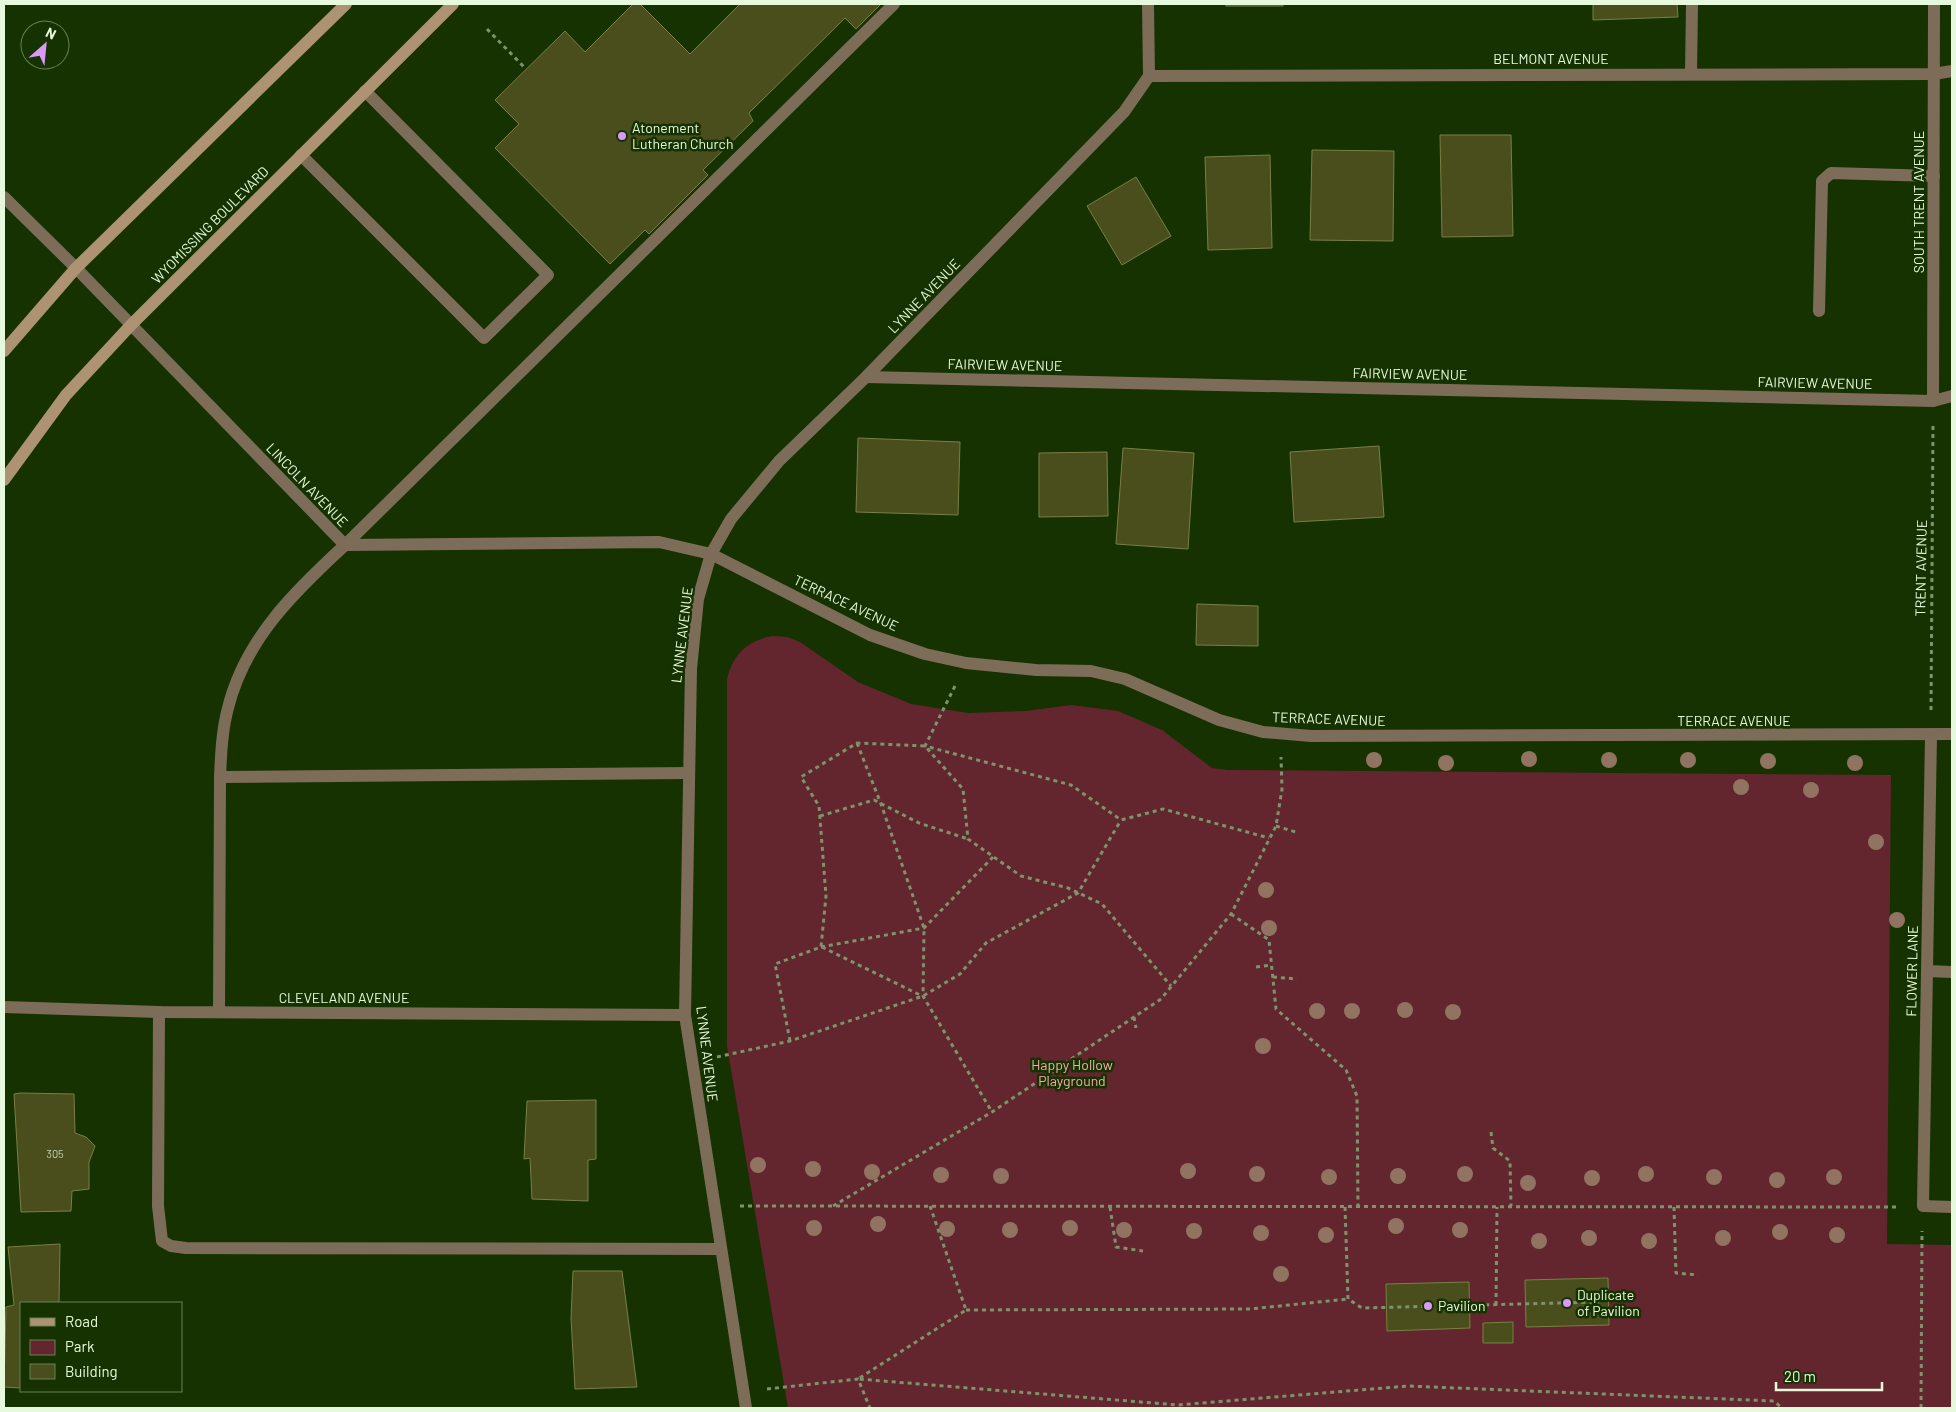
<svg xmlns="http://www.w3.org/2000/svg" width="1956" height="1412" font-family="Barlow,sans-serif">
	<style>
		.green { fill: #63252e }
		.building { fill: #494e1c; stroke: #798044 }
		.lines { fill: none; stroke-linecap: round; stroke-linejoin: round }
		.path { stroke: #7c946d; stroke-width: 3; stroke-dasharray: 4 4; stroke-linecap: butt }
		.lane { stroke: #7d6d58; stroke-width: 12 }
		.street { stroke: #7d6d58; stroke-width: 12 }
		.secondary { stroke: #ad9371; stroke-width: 12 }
		.tree { fill: #907360 }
		.poi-dot { fill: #d99af7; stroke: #153200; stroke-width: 2 }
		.labels { text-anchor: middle; stroke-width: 5; stroke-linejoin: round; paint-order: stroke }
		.number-label { font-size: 11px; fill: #c0cead }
		.street-label { font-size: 14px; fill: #e7f9dd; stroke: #153200 }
		.poi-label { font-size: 14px; fill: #e7f9dd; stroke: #153200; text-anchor: start }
		.park-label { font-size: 14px; fill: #f4a9ae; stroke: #153200 }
	</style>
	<rect width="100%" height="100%" fill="#153200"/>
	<!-- green -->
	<path class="green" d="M773 636 787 637 800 642 858 682 911 704 968 713 1026 711 1071 705 1118 711 1162 730 1212 768 1228 770 1891 775 1887 1244 1952 1245V1408H788L727 1046V679C733 654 748 640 773 636Z"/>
	<!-- building -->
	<g class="building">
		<path d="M633 4H640L690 54 740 4H881L856 29 845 18 749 113 753 121 703 170 708 175 649 234 645 230 610 264 495 148 519 124 495 100 565 31 585 52Z"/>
		<rect x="1226" y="4" width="57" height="2"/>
		<path d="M1593 4H1677L1678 17 1593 20Z"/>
		<path d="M1440 135H1511L1513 236 1442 237Z"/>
		<path d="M1312 150 1394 151 1393 241 1310 240Z"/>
		<path d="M1270 155 1272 248 1208 250 1205 157Z"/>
		<path d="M1136 177 1171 236 1122 265 1087 206Z"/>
		<path d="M858 438 960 442 958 515 856 512Z"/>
		<path d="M1379 446 1384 517 1294 522 1290 452Z"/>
		<path d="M1123 448 1194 453 1188 549 1116 544Z"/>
		<path d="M1107 452 1108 516 1039 517V453Z"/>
		<path d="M1197 604 1258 606V646L1196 645Z"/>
		<path d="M20 1093 74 1094 75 1133 86 1137 95 1146 89 1162V1189L72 1191 71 1211 21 1212 14 1094Z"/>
		<path d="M596 1100V1159L588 1160V1201L532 1199 530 1158 524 1159 527 1101Z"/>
		<path d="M60 1244 59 1303H21V1388L4 1387 6 1307 14 1305 8 1247Z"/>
		<path d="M573 1271H622L637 1387 575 1389 571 1318Z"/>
		<path d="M1608 1278 1609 1325 1526 1327 1525 1280Z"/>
		<path d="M1469 1282 1470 1328 1387 1331 1386 1284Z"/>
		<path d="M1513 1322V1343H1483V1323Z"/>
	</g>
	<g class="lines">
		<!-- path -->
		<g class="path">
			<path d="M487 29 526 69"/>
			<path d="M955 686 925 746 1071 785 1121 820 1163 809 1269 838"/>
			<path d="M1931 710 1933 426"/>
			<path d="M857 743 881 804 924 928 923 996 992 1112"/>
			<path d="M820 816 874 800 919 823 968 839"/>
			<path d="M1276 826 1299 833"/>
			<path d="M1231 914 1269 940 1276 1009 1346 1070 1357 1096 1358 1207"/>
			<path d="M821 947 924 928 993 857"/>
			<path d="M822 947 922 996"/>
			<path d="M1256 967 1271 965"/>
			<path d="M1273 977 1297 979"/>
			<path d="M1134 1017 1136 1028"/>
			<path d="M790 1041 775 964 821 947 826 896 819 806 801 777 857 743 925 746 963 789 968 839 1021 876 1068 888 1102 904 1171 986"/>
			<path d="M717 1057 790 1041 923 996 960 974 986 943 1078 893 1121 820"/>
			<path d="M1491 1132 1493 1148 1510 1161 1511 1206"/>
			<path d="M740 1206 1898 1207"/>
			<path d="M833 1206 992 1112 1161 999 1231 914 1276 826 1282 789 1281 757"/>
			<path d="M930 1206 966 1310 858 1379 1178 1405 1408 1386 1774 1401 1782 1408"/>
			<path d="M1110 1207 1116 1247 1143 1251"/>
			<path d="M1345 1207 1348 1299 1362 1308 1599 1302"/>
			<path d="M1674 1207 1676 1273 1698 1275"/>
			<path d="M1496 1305 1497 1207"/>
			<path d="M966 1310 1250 1309 1348 1299"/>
			<path d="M767 1389 858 1379 870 1408"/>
			<path d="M1921 1408 1922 1231"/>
		</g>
		<!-- lane -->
		<g class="lane">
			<path d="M1691 74 1692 4"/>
			<path d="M301 155 484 338 548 275 365 91"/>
			<path d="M1819 311 1822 181 1831 173 1934 176"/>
			<path d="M220 777 689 773"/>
			<path d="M1927 971 1952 972"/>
			<path d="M159 1012 158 1206 162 1241 171 1246 186 1248 721 1249"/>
			<path d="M219 1012 220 777C221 754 222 730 228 708 245 639 295 591 345 545L894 4"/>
		</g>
		<!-- street -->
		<g class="street">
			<path d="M1149 76 1934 74 1952 71"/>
			<path d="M4 197 76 268 345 545 659 542 711 554 870 635 925 654 966 663 1036 670 1091 671 1125 679 1219 720 1263 732 1311 736 1952 734"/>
			<path d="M866 377 1933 401 1952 396"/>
			<path d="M1933 401 1934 4"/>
			<path d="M1931 735 1923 1206 1952 1207"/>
			<path d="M4 1007 159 1012 685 1015"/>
			<path d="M746 1408 685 1015 691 669 698 599 711 554 731 519 779 461 866 377 1124 112 1149 76 1148 4"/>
		</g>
		<!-- secondary -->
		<g class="secondary">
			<path d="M4 351 76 268 346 4"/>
			<path d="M4 480 66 395 131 325 453 4"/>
		</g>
	</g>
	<!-- trees -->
	<g class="tree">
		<circle cx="1529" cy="759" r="8"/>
		<circle cx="1374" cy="760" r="8"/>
		<circle cx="1609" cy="760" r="8"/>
		<circle cx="1688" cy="760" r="8"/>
		<circle cx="1768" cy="761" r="8"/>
		<circle cx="1446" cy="763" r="8"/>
		<circle cx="1855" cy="763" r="8"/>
		<circle cx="1741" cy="787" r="8"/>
		<circle cx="1811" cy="790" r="8"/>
		<circle cx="1876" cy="842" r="8"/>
		<circle cx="1266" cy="890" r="8"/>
		<circle cx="1897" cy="920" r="8"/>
		<circle cx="1269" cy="928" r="8"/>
		<circle cx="1405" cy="1010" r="8"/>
		<circle cx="1317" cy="1011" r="8"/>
		<circle cx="1352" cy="1011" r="8"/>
		<circle cx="1453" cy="1012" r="8"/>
		<circle cx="1263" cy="1046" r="8"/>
		<circle cx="758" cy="1165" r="8"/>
		<circle cx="813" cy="1169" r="8"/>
		<circle cx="1188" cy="1171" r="8"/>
		<circle cx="872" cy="1172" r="8"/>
		<circle cx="1257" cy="1174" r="8"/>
		<circle cx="1465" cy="1174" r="8"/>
		<circle cx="1646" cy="1174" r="8"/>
		<circle cx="941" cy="1175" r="8"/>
		<circle cx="1001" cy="1176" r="8"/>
		<circle cx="1398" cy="1176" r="8"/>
		<circle cx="1329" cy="1177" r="8"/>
		<circle cx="1714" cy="1177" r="8"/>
		<circle cx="1834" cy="1177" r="8"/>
		<circle cx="1592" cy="1178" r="8"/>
		<circle cx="1777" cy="1180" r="8"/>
		<circle cx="1528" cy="1183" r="8"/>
		<circle cx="878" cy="1224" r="8"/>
		<circle cx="1396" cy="1226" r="8"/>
		<circle cx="814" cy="1228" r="8"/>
		<circle cx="1070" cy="1228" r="8"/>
		<circle cx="947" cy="1229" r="8"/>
		<circle cx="1010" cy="1230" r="8"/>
		<circle cx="1124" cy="1230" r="8"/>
		<circle cx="1460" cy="1230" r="8"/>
		<circle cx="1194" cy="1231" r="8"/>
		<circle cx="1780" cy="1232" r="8"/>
		<circle cx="1261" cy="1233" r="8"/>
		<circle cx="1326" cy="1235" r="8"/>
		<circle cx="1837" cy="1235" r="8"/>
		<circle cx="1589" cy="1238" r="8"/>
		<circle cx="1723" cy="1238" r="8"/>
		<circle cx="1539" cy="1241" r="8"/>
		<circle cx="1649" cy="1241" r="8"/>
		<circle cx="1281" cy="1274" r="8"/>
	</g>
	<!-- markers -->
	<g class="poi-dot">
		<circle cx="622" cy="136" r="5"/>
		<circle cx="1567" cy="1303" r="5"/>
		<circle cx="1428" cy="1306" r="5"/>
	</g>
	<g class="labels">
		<!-- number labels -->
		<g class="number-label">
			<text x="55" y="1158">305</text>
		</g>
		<!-- street labels -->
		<g class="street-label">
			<text x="1551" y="64">BELMONT AVENUE</text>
			<text transform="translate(1919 202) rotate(-90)" y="5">SOUTH TRENT AVENUE</text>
			<text transform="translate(210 225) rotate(-45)" y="5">WYOMISSING BOULEVARD</text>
			<text transform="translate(924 296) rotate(-46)" y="5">LYNNE AVENUE</text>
			<text transform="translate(1005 365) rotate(1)" y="5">FAIRVIEW AVENUE</text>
			<text transform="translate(1410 374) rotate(1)" y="5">FAIRVIEW AVENUE</text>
			<text transform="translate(1815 383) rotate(1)" y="5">FAIRVIEW AVENUE</text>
			<text transform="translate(307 485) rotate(46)" y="5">LINCOLN AVENUE</text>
			<text transform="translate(1921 568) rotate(-89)" y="5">TRENT AVENUE</text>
			<text transform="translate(846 603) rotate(25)" y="5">TERRACE AVENUE</text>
			<text transform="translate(682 635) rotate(-83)" y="5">LYNNE AVENUE</text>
			<text transform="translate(1329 719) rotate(2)" y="5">TERRACE AVENUE</text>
			<text x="1734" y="726">TERRACE AVENUE</text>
			<text transform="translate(1912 971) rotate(-89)" y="5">FLOWER LANE</text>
			<text x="344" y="1003">CLEVELAND AVENUE</text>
			<text transform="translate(707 1054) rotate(83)" y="5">LYNNE AVENUE</text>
		</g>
		<!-- poi labels -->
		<g class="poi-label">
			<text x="632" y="133">Atonement<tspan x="632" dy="16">Lutheran Church</tspan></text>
			<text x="1577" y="1300">Duplicate<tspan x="1577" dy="16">of Pavilion</tspan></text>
			<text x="1438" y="1311">Pavilion</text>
		</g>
		<!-- park labels -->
		<g class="park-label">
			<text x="1072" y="1070">Happy Hollow<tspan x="1072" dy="16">Playground</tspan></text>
		</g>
	</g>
	<!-- border -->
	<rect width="1956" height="1412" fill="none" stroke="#e7f9dd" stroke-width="10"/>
	<!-- legend -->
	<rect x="20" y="1302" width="162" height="90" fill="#153200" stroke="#698258"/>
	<rect x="30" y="1318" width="25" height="8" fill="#ad9371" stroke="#698258"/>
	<text x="65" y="1327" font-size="15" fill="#e7f9dd">Road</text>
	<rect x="30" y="1340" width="25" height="15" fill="#63252e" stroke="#698258"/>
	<text x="65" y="1352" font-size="15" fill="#e7f9dd">Park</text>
	<rect x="30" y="1364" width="25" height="15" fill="#494e1c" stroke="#698258"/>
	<text x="65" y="1377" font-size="15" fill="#e7f9dd">Building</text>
	<!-- north arrow -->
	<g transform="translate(45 45) rotate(27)"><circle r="24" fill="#153200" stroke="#698258"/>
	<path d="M0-4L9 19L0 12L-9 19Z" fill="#d99af7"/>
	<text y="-8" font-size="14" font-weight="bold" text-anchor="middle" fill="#e7f9dd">N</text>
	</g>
	<!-- scale -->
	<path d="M1776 1382v8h106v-8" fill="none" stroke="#e7f9dd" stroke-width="2.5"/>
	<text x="1784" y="1382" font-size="15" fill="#e7f9dd" stroke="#153200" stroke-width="4" paint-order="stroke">20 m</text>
</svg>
